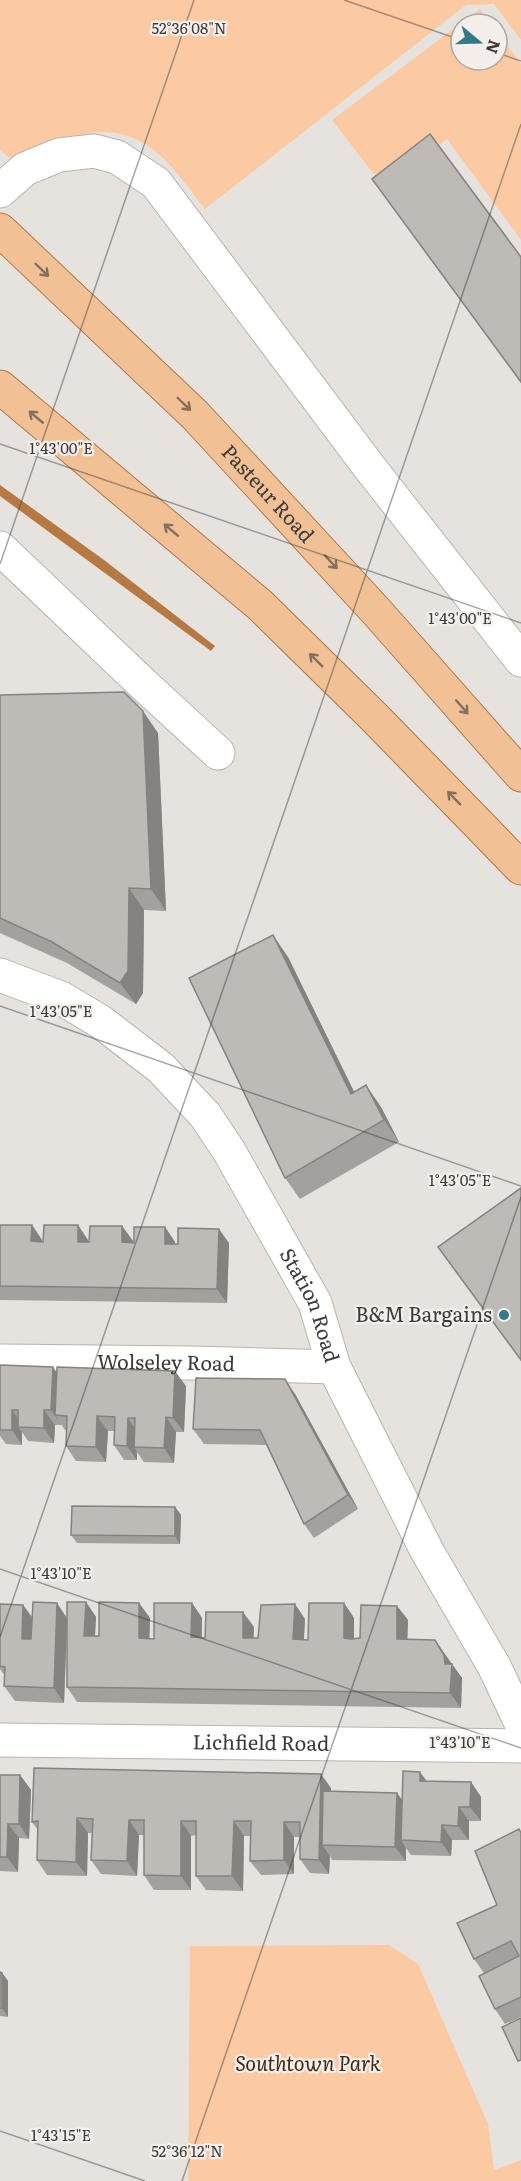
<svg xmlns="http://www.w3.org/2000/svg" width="521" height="2181" font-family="Literata,serif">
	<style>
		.green { fill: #fbcaa3 }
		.water { fill: #b67943 }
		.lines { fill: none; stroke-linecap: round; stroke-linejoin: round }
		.minor-casing { stroke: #b8b3b0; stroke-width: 35 }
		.major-casing { stroke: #ac7747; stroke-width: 35 }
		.minor { stroke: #fff; stroke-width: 33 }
		.major { stroke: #f1c195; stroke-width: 33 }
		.wall { fill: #a3a09d }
		.shaded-wall { fill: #85827f }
		.building { fill: #bebab6; stroke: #85827f; stroke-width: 1.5 }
		.oneway { stroke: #84705e }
		.ticks { fill: none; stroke: #3c3a39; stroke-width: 1.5; stroke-opacity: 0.45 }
		.poi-dot { fill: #337986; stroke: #f4efeb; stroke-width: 2 }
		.labels { text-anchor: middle; stroke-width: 4.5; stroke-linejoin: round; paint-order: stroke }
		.street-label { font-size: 20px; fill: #3c3a39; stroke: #f4efeb }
		.poi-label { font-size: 20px; fill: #3c3a39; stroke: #f4efeb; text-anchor: end }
		.park-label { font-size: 20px; font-style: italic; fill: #432911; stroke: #f4efeb }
		.ticks-label { font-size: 15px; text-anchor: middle; fill: #3c3a39; stroke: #f4efeb; stroke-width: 4.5; stroke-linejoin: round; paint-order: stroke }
	</style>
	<rect width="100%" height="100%" fill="#e6e2de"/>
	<!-- green -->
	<g class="green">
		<path d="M0 0H521V40L494 4 466 5 205 209C173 168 145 122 85 134 67 138 35 156 17 164L0 150Z"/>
		<path d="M480 9 491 24H461V60H497V32L521 64V240L447 139 383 186 332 120Z"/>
		<path d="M389 1945 418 1964 488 2124 494 2170 521 2160V2181H188L190 1946Z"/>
	</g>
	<!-- water -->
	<path class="water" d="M0 485 104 560 215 646 211 651 0 496Z"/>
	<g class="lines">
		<!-- minor casing -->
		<g class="minor-casing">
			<g id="minor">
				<path d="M0 191 25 169 59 155 94 151 117 157 156 183 370 468 521 660"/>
				<path d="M0 548 142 683 218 753"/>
				<path id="s1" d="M0 975 61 998 101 1022 161 1068 205 1115 229 1151 315 1303 334 1367 427 1551 494 1666 521 1723"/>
				<path id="s2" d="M0 1361 192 1363 334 1367"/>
				<path id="s3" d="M0 1740 521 1746"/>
			</g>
		</g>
		<!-- major casing -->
		<g class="major-casing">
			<g id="major">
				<path id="s4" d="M0 230 195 415 376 611 521 775"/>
				<path d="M0 387 260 605 375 718 521 868"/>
			</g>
		</g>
		<!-- minor -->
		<use href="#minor" class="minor"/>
		<!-- major -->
		<use href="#major" class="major"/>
	</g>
	<!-- wall -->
	<g class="wall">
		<path d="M372 179 521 257V383L387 200Z"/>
		<path d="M0 695 158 733 166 911 144 910 143 993 136 1004 67 963 0 933Z"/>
		<path d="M288 957 354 1092 381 1107 399 1142 300 1199 285 1178Z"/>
		<path d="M521 1188V1361L438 1247Z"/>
		<path d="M0 1225H32L42 1240V1242L88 1240V1242L122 1226 133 1241V1243L165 1227 175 1242V1244L229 1243 227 1303 0 1300Z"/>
		<path d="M0 1365 53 1367 57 1373 186 1386 184 1432H176L174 1463 144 1462 137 1452V1460H124L114 1445 115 1431H108L106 1462 76 1461 66 1446V1430H65L61 1424V1425H55L54 1443 28 1441 22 1432V1445L6 1444 0 1436Z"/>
		<path d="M295 1394 358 1509 314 1538 304 1524 266 1445 204 1444 193 1429Z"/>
		<path d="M175 1507 181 1515 180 1544 77 1543 71 1535Z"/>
		<path d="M86 1602 96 1617 95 1636H99L139 1603 150 1618 149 1639H154L192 1603 202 1618V1638H205L254 1627 253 1638H258L305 1619 304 1639 308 1640 344 1603 354 1618V1638H360L397 1606 408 1620 407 1639 451 1664 462 1678 461 1708 77 1702 67 1687V1630L64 1703 15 1701 4 1686 5 1676 0 1669V1604L23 1605 32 1617H67Z"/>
		<path d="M0 1775H20L31 1790 29 1839 19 1838 18 1872 0 1871Z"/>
		<path d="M426 1781 471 1782 481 1797V1821H469V1840H452L451 1856 411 1855 406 1848V1861L332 1860 330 1856 329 1874 310 1873 300 1859V1837H294V1874L261 1875 250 1861 251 1836H244L243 1891 206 1890 196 1876V1835L191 1836V1890H154L144 1875V1835H139L137 1876 101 1874 91 1860 92 1833H88L87 1876 47 1875 37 1860 38 1830 32 1822 331 1788V1791L397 1793 402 1800Z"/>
		<path d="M521 1832V2017L505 2024 495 2009 484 1973 474 1959 497 1905Z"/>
		<path d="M0 1972 2 1973 8 1981V2017L0 2016Z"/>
	</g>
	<!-- shaded-wall -->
	<g class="shaded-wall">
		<path d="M143 711 158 733 166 911 151 889Z"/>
		<path d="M129 888 144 910 143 993 136 1004 120 983Z"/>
		<path d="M273 935 288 957 366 1116 351 1094Z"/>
		<path d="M366 1085 381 1107 399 1142 384 1120Z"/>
		<path d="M32 1225 42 1240V1256L31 1241Z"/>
		<path d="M78 1225 88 1240V1257L78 1242Z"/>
		<path d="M122 1226 133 1241 132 1257 122 1242Z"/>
		<path d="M165 1227 175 1242V1258L165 1244Z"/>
		<path d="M219 1229 229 1243 227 1303 217 1289Z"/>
		<path d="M53 1367 63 1382 55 1415 61 1425 51 1410Z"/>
		<path d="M175 1371 186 1386 184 1432 173 1418Z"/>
		<path d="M285 1379 295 1394 358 1509 348 1495Z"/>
		<path d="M12 1410 22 1424 18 1427 22 1432V1445L12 1430Z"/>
		<path d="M44 1410 55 1425 54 1443 44 1428Z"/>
		<path d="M97 1416 108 1431 106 1462 96 1447Z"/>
		<path d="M166 1417 176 1432 174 1463 164 1448Z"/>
		<path d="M128 1418 138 1433 134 1447 137 1452V1460L127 1446Z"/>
		<path d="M175 1507 181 1515 180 1544 175 1536Z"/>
		<path d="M86 1602 96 1617 94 1651 84 1636Z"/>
		<path d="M57 1603 67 1618 64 1703 54 1688Z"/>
		<path d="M139 1603 150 1618 149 1653 139 1638Z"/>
		<path d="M192 1603 202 1618 201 1652 191 1637Z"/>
		<path d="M344 1603 354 1618V1653L344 1638Z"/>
		<path d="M295 1604 305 1619 303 1653 293 1639Z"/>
		<path d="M23 1605 33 1619 32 1654 22 1639Z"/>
		<path d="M397 1606 408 1620 407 1653 397 1639Z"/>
		<path d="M243 1612 254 1627 253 1652 243 1638Z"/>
		<path d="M435 1640 462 1678 461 1708 450 1693 445 1664Z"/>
		<path d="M420 1772 431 1787 420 1781Z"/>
		<path d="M321 1774 331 1788 330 1845H322L330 1856 329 1874 319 1860Z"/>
		<path d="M20 1775 31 1790 29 1839 19 1824Z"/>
		<path d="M471 1782 481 1797V1821L470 1807Z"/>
		<path d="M397 1793 407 1807 401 1840 406 1848V1861L395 1847Z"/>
		<path d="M459 1807 469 1821V1840L458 1826Z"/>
		<path d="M77 1818 88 1833 87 1876 76 1862Z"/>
		<path d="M129 1820 139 1835 137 1876 127 1861Z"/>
		<path d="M181 1821 191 1836V1890L181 1876Z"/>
		<path d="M234 1821 244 1836 243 1891 232 1876Z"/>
		<path d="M284 1822 294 1837V1874L284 1860Z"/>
		<path d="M8 1824 19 1838 18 1872 7 1857Z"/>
		<path d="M442 1825 452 1840 451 1856 441 1842Z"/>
		<path d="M2 1973 8 1981V2017L2 2008Z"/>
	</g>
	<!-- building -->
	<g class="building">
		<path d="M430 134 521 257V382L372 179Z"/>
		<path d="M124 692 143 711 151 889 129 888 128 971 120 983 52 942 0 918V695Z"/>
		<path d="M273 935 351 1094 366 1085 384 1120 285 1178 189 978Z"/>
		<path d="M521 1188V1360L438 1247Z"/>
		<path d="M0 1225H32L31 1241 43 1242 44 1225H78V1242H89L90 1226H122V1242L134 1243V1227H165V1244H178V1228L219 1229 217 1289 0 1286Z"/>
		<path d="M0 1365 53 1367 51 1410H44V1428L18 1427V1410H12V1430H0Z"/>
		<path d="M57 1367 175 1371 173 1418 166 1417 164 1448 134 1447 135 1418H128L127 1446 114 1445 115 1417 97 1416 96 1447 66 1446 67 1416 55 1415Z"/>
		<path d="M196 1378 285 1379 348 1495 304 1524 260 1430 193 1429Z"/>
		<path d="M72 1506 175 1507V1536L71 1535Z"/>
		<path d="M33 1602 57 1603 54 1688 4 1686 5 1667 0 1666V1604L23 1605 22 1639H31Z"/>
		<path d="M67 1602H86L84 1636H99V1602L139 1603V1638L154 1639V1603H192L191 1637 205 1638 206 1612H243V1638H258L261 1605 295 1604 293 1639 308 1640 309 1603H344V1638L351 1639 360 1638 361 1605 397 1606V1639L435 1640 444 1655 445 1664H452L450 1693 67 1687Z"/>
		<path d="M34 1768 321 1774 319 1860 300 1859V1822H284V1860L250 1861 251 1821H234L232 1876H196V1821H181V1876L144 1875V1820H129L127 1861 91 1860 93 1819 77 1818 76 1862 37 1860 38 1821 32 1822Z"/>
		<path d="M403 1771 420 1772V1781L471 1782 470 1807H459L458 1826 442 1825 441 1842 401 1840Z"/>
		<path d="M0 1775H20L19 1824H8L7 1857H0Z"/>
		<path d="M323 1791 397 1793 395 1847 322 1845Z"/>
		<path d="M519 1829 521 1833V1997L495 2009 479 1976 519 1956 511 1941 474 1959 457 1923 497 1905 475 1851Z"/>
		<path d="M0 1972 2 1973V2008H0Z"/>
		<path d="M521 2018V2060L518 2061 502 2027Z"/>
	</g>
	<!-- one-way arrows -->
	<defs><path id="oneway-shaft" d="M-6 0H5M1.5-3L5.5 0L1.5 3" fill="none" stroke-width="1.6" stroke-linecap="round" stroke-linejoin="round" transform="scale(1.5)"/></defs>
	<g class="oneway">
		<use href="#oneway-shaft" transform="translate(42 270) rotate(44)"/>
		<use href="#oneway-shaft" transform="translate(184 404) rotate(44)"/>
		<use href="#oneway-shaft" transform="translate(36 417) rotate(-140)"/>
		<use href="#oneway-shaft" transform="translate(171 530) rotate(-140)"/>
		<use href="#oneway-shaft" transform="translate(331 562) rotate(47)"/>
		<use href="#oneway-shaft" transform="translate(316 660) rotate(-135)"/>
		<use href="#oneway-shaft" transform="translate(462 707) rotate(49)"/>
		<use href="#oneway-shaft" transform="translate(454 798) rotate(-134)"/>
	</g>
	<!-- ticks -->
	<path class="ticks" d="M344 0 461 40M497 53 521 61M0 444 521 623M0 564 194 0M0 1006 521 1186M0 1569 521 1748M0 1637 521 124M0 2131 145 2181M182 2181 521 1197"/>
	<!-- markers -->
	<circle class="poi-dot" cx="504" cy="1315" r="6"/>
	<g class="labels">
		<!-- street labels -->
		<g class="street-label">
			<text dy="7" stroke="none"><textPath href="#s4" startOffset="376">Pasteur Road</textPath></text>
			<text dy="7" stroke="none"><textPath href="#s1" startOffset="470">Station Road</textPath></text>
			<text dy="7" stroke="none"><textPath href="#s2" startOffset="166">Wolseley Road</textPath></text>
			<text dy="7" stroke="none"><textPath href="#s3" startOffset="261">Lichfield Road</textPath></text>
		</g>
		<!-- poi labels -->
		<g class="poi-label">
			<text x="492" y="1322">B&amp;M Bargains</text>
		</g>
		<!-- park labels -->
		<g class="park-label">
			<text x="308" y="2071">Southtown Park</text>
		</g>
	</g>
	<g class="ticks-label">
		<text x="189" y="34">52°36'08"N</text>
		<text x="61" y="454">1°43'00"E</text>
		<text x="460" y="624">1°43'00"E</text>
		<text x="61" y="1017">1°43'05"E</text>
		<text x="460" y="1186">1°43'05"E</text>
		<text x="61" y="1579">1°43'10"E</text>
		<text x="460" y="1748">1°43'10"E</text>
		<text x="61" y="2141">1°43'15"E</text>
		<text x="187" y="2157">52°36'12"N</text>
	</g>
	<!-- north arrow -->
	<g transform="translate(479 42) rotate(109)"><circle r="28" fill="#f4efeb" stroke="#aaa7a4" stroke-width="1.5"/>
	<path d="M0-4.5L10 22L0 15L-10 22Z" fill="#337986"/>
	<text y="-9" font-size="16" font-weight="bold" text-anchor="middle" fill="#3c3a39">N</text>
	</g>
</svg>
